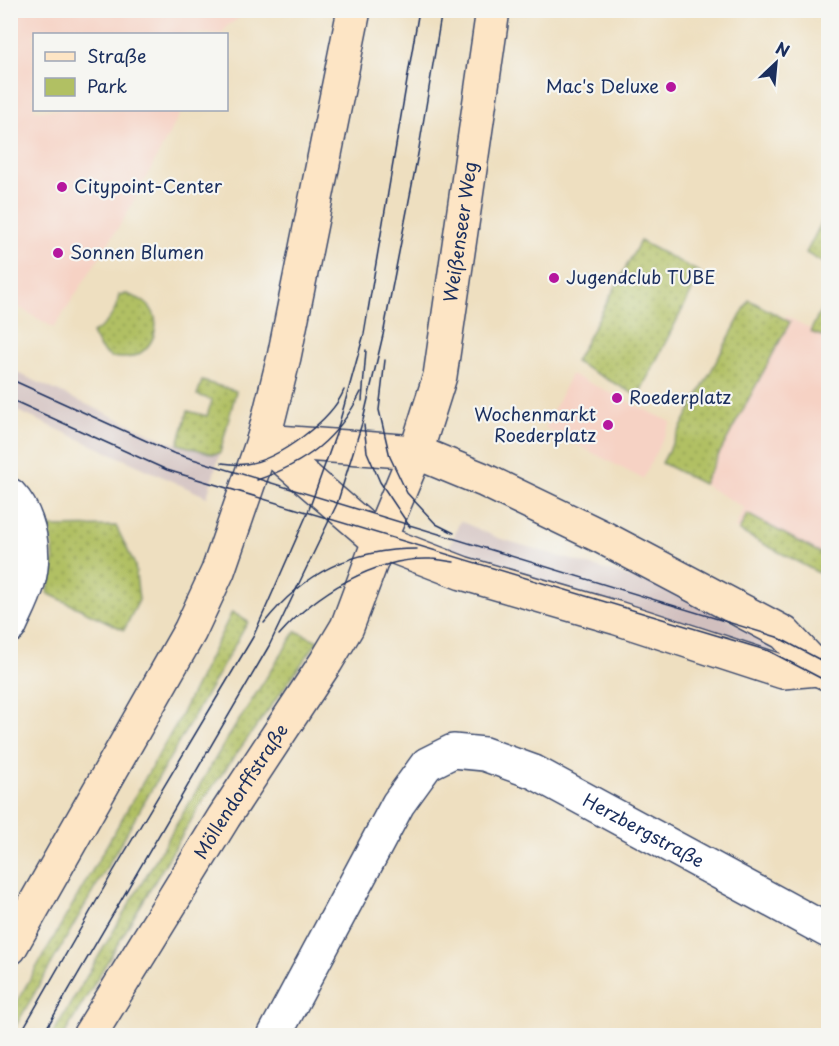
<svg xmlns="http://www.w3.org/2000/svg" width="839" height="1046" font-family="'Playpen Sans',sans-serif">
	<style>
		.built { fill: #f6d2c4 }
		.railway { fill: #d1bfbe }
		.green { fill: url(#green-dots); stroke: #667860; stroke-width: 1.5 }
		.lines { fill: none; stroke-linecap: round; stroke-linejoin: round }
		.street-casing { stroke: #3b496d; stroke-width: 36 }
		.secondary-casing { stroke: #3b496d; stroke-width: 36 }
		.street { stroke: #fff; stroke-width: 33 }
		.secondary { stroke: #fde5c5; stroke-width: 33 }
		.tram { stroke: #1b2f5e; stroke-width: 1.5 }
		.poi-dot { fill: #b5179e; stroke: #f6f6f2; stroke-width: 2 }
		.labels { text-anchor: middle; stroke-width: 4.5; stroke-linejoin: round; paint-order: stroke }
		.poi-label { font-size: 18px; fill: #1b2f5e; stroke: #f6f6f2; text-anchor: start }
		.street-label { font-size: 18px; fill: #1b2f5e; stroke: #f6f6f2 }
	</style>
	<defs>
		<pattern id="green-dots" width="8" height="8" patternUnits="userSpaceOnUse" patternTransform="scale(1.5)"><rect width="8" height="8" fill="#b1c063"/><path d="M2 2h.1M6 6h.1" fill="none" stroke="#8f9c55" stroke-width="1.8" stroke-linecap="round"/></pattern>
	</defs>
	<rect width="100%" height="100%" fill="#f6f6f2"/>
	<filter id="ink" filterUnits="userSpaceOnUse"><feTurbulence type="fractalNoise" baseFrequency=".0167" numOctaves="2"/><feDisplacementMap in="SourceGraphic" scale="12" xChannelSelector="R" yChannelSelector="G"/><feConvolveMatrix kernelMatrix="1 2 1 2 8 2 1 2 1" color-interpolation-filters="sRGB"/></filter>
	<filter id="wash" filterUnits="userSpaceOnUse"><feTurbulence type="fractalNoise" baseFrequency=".008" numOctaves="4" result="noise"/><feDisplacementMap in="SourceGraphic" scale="24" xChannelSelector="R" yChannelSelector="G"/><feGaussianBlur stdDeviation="1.35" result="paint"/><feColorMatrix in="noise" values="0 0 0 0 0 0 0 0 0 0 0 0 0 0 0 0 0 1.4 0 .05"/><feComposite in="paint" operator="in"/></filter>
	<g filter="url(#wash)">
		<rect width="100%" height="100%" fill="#eedfc0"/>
		<!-- built -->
		<g class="built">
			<path d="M11 10 250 11 227 26 222 34H34V110H182L125 217 54 328 11 303Z"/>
			<path d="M786 316 828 338V578L735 528 744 508 703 484 738 419 733 415Z"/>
			<path d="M571 374 671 422 643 479 545 428Z"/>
		</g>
		<!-- railway -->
		<g class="railway">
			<path d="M11 370 169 442 213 454 220 453 207 497 11 408Z"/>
			<path d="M460 521 498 538 670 589 774 643 768 656 488 574 448 550Z"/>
		</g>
		<!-- green -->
		<g class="green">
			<path d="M828 210V266L806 253Z"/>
			<path d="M640 241 701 273 638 396 575 362Z"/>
			<path d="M127 294C132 297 140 298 144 302 169 319 151 360 122 358 118 358 112 358 109 356 100 351 96 341 92 333 108 325 116 313 119 295Z"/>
			<path d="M828 296V338L810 332Z"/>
			<path d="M749 300 790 322 703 484 662 463Z"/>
			<path d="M202 381 236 391 220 453 213 454 178 444 188 411 207 416 212 400 197 395Z"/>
			<path d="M747 514 828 557V578L739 531Z"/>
			<path d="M116 526 135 565 139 600 124 630 47 593C56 568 55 552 49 527Z"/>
			<path d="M232 612 248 622 11 1034V1012L178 721Z"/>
			<path d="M296 631 318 641 203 800 64 1035H52L224 744Z"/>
		</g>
	</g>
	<g filter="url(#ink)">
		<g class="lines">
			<!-- street casing -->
			<g class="street-casing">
				<g id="street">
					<path d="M10 495C31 517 36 554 28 583 24 598 16 612 10 626"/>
					<path id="s1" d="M274 1036 398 804 427 764 453 751 484 754 534 772 828 931"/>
				</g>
			</g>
			<!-- secondary casing -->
			<g class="secondary-casing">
				<g id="secondary">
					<path d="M263 441 416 452 484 480 602 537 784 633 818 669 828 674"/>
					<path d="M263 441 379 541 462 573 617 618 783 672 818 669"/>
					<path d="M10 948 190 631 218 571 263 441 284 357 354 10"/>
					<path id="s2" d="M89 1036 224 817 326 662 347 627 379 541 416 452 440 376 493 10"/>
				</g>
			</g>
			<!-- street -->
			<use href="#street" class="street"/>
			<!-- secondary -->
			<use href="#secondary" class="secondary"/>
			<!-- tram -->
			<g class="tram">
				<path d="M385 360 379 410 390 457 407 493 436 524 454 533"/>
				<path d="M10 379 173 453 777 637 828 664"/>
				<path d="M10 399 167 470 769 651 828 682"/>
				<path d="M362 401 366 350"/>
				<path d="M364 425 367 452 380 482 410 527"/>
				<path d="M222 463C229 464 239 465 246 464 278 460 332 420 344 390"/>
				<path d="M257 480C306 463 338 439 361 392"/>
				<path d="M264 623C305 572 351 549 417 549"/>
				<path d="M279 635C315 594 374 557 431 559 438 559 446 561 454 562"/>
				<path d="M19 1036 113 872 253 637 308 512 337 431 364 334 419 10"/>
				<path d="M42 1036 269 646 337 504 363 420 383 335 418 154 442 10"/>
			</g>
		</g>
	</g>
	<!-- markers -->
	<g class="poi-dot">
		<circle cx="671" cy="87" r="6"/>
		<circle cx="62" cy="187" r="6"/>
		<circle cx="58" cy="253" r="6"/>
		<circle cx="554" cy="278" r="6"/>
		<circle cx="617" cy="398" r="6"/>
		<circle cx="608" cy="425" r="6"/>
	</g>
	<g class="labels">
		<!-- poi labels -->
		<g class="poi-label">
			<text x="659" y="93" text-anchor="end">Mac's Deluxe</text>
			<text x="74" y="193">Citypoint-Center</text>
			<text x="70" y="259">Sonnen Blumen</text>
			<text x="566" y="284">Jugendclub TUBE</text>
			<text x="629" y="404">Roederplatz</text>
			<text x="596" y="421" text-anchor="end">Wochenmarkt<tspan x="596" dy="21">Roederplatz</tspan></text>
		</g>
		<!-- street labels -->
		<g class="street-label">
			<text dy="6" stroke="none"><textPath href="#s2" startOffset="897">Weißenseer Weg</textPath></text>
			<text dy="6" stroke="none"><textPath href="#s2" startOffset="288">Möllendorffstraße</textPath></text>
			<text dy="6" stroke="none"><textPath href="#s1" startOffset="550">Herzbergstraße</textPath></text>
		</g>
	</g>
	<!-- margin -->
	<rect width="839" height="1046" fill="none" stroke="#f6f6f2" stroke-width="36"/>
	<!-- legend -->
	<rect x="33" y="33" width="195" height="78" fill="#f6f6f2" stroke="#9ea6b7" stroke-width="1.5"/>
	<rect x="45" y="52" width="30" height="9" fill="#fde5c5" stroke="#9ea6b7" stroke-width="1.5"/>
	<text x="87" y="63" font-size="18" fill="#1b2f5e">Straße</text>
	<rect x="45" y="78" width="30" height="18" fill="#b1c063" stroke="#9ea6b7" stroke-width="1.5"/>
	<text x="87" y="93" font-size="18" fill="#1b2f5e">Park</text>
	<!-- north arrow -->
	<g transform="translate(776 63) rotate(26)" stroke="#f6f6f2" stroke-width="4.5" paint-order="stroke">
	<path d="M0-4.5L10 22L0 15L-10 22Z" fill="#1b2f5e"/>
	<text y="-9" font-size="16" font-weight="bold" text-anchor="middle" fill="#1b2f5e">N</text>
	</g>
</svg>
